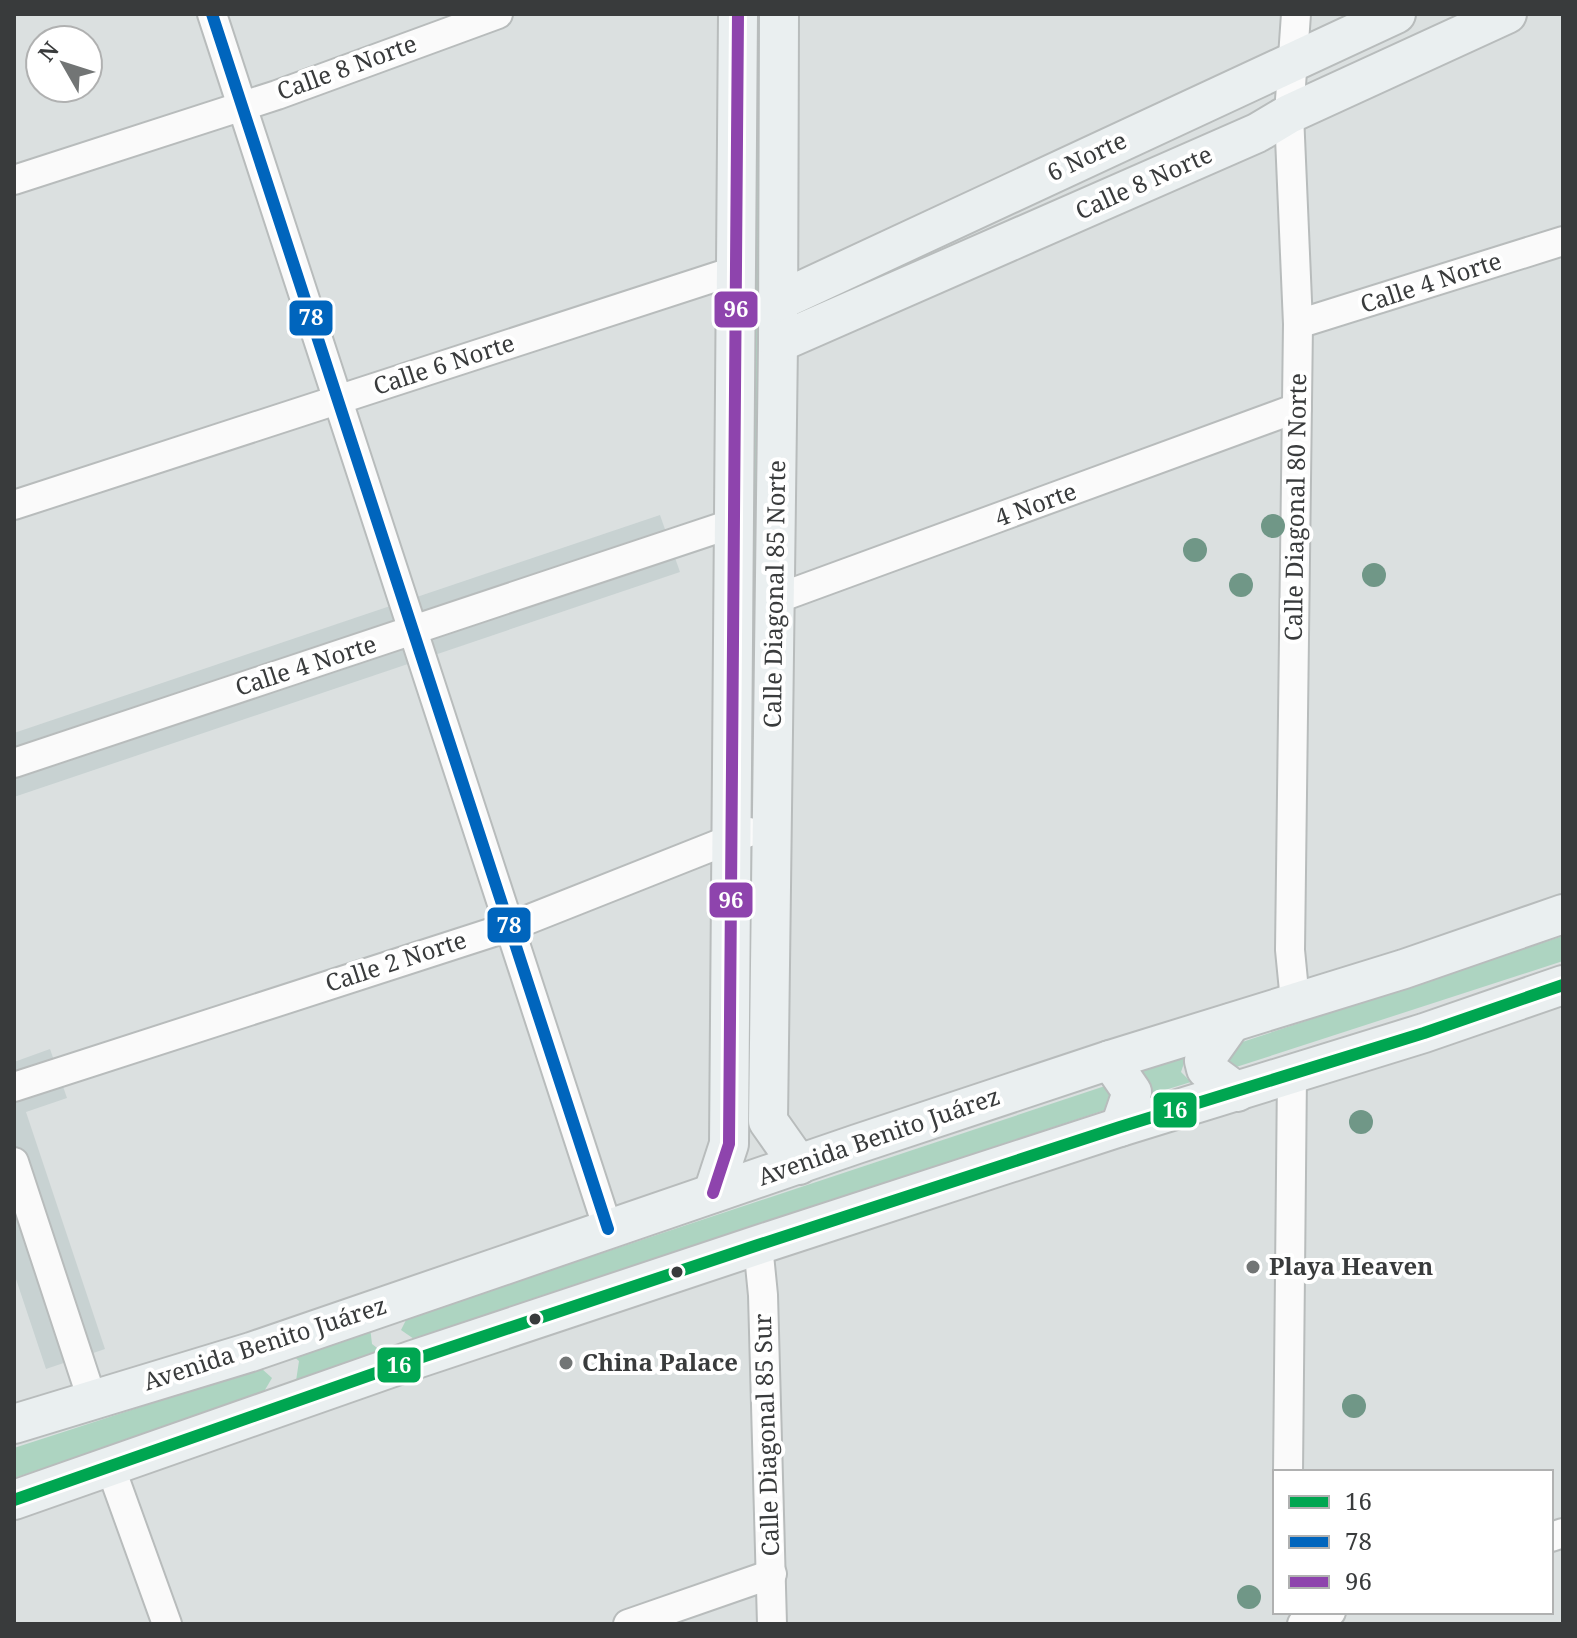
<svg xmlns="http://www.w3.org/2000/svg" width="1577" height="1638" font-family="'Noto Serif',serif">
	<style>
		.built { fill: #c8d2d2 }
		.green { fill: #add4c1 }
		.lines { fill: none; stroke-linecap: round; stroke-linejoin: round }
		.street-casing { stroke: #b8bcbc; stroke-width: 32 }
		.secondary-casing { stroke: #b8bcbc; stroke-width: 42 }
		.street { stroke: #fafafa; stroke-width: 28 }
		.secondary { stroke: #eaeff0; stroke-width: 38 }
		.bus-1-casing { stroke: #fff; stroke-width: 18 }
		.bus-2-casing { stroke: #fff; stroke-width: 18 }
		.bus-3-casing { stroke: #fff; stroke-width: 18 }
		.bus-1 { stroke: #00a651; stroke-width: 12 }
		.bus-2 { stroke: #0065bd; stroke-width: 12 }
		.bus-3 { stroke: #8e44ad; stroke-width: 12 }
		.tree { fill: #709787 }
		.poi-dot { fill: #727575; stroke: #fff; stroke-width: 3 }
		.bus-dot { fill: #393b3c; stroke: #fff; stroke-width: 3 }
		.labels { text-anchor: middle; stroke-width: 8; stroke-linejoin: round; paint-order: stroke }
		.street-label { font-size: 24px; fill: #393b3c; stroke: #fff }
		.poi-label { font-size: 24px; font-weight: bold; fill: #393b3c; stroke: #fff; text-anchor: start }
		.line-badge { stroke: #fff; stroke-width: 3 }
		.badge-label { font-size: 22px; text-anchor: middle; font-weight: bold; fill: #fff }
	</style>
	<rect width="100%" height="100%" fill="#dbe0e0"/>
	<!-- built -->
	<g class="built">
		<path d="M660 515 680 572 14 797V733Z"/>
		<path d="M50 1049 67 1098 26 1112 105 1349 46 1369 14 1273V1062Z"/>
	</g>
	<!-- green -->
	<g class="green">
		<path d="M753 14H765L757 806 745 815Z"/>
		<path d="M1563 936V961L1230 1069 1224 1064 1227 1047Z"/>
		<path d="M1186 1057 1181 1072 1191 1082 1139 1098 1134 1074Z"/>
		<path d="M1108 1085 1120 1092 1111 1108 414 1339 401 1330 407 1318Z"/>
		<path d="M370 1327 372 1344 381 1351 296 1381 299 1361 292 1355Z"/>
		<path d="M261 1368 272 1378 262 1395 14 1478V1448Z"/>
	</g>
	<g class="lines">
		<!-- street casing -->
		<g class="street-casing">
			<g id="street">
				<path d="M212 14 608 1229"/>
				<path d="M14 180 277 95 498 14"/>
				<path d="M1298 324 1563 241"/>
				<path d="M14 505 737 270"/>
				<path d="M773 600 1297 408"/>
				<path d="M14 763 734 523"/>
				<path d="M1295 1001 1290 950 1298 324 1289 114 1296 14"/>
				<path d="M14 1087 512 926 749 832"/>
				<path d="M14 1162 92 1399"/>
				<path d="M758 1245 763 1295 772 1624"/>
				<path d="M110 1466 167 1624"/>
				<path d="M1288 1472 1292 1074"/>
				<path d="M1551 1537 1563 1533"/>
				<path d="M628 1624 772 1574"/>
				<path d="M1302 1624 1331 1612"/>
			</g>
		</g>
		<!-- secondary casing -->
		<g class="secondary-casing">
			<g id="secondary">
				<path d="M779 14 778 343 768 1121 799 1165"/>
				<path d="M779 301 1396 14"/>
				<path d="M778 343 1257 133 1289 114 1507 14"/>
				<path d="M1231 1023 1204 1061 1206 1069 1237 1092"/>
				<path d="M1110 1060 1132 1092 1120 1127"/>
				<path d="M713 1193 729 1144 738 14"/>
				<path d="M14 1424 251 1352 857 1144 1110 1060 1404 969 1563 914"/>
				<path d="M14 1500 413 1360 758 1245 1120 1127 1424 1033 1563 985"/>
			</g>
		</g>
		<!-- street -->
		<use href="#street" class="street"/>
		<!-- secondary -->
		<use href="#secondary" class="secondary"/>
		<!-- bus-1 casing -->
		<g class="bus-1-casing">
			<path id="bus-1" d="M14 1500 413 1360 758 1245 1120 1127 1424 1033 1563 985"/>
		</g>
		<!-- bus-2 casing -->
		<g class="bus-2-casing">
			<path id="bus-2" d="M212 14 608 1229"/>
		</g>
		<!-- bus-3 casing -->
		<g class="bus-3-casing">
			<path id="bus-3" d="M713 1193 729 1144 738 14"/>
		</g>
		<!-- bus-1 -->
		<use href="#bus-1" class="bus-1"/>
		<!-- bus-2 -->
		<use href="#bus-2" class="bus-2"/>
		<!-- bus-3 -->
		<use href="#bus-3" class="bus-3"/>
	</g>
	<!-- trees -->
	<g class="tree">
		<circle cx="1273" cy="526" r="12"/>
		<circle cx="1195" cy="550" r="12"/>
		<circle cx="1374" cy="575" r="12"/>
		<circle cx="1241" cy="585" r="12"/>
		<circle cx="1361" cy="1122" r="12"/>
		<circle cx="1354" cy="1406" r="12"/>
		<circle cx="1249" cy="1597" r="12"/>
	</g>
	<!-- markers -->
	<g class="poi-dot">
		<circle cx="1253" cy="1267" r="8"/>
		<circle cx="566" cy="1363" r="8"/>
	</g>
	<g class="bus-dot">
		<circle cx="677" cy="1272" r="7"/>
		<circle cx="535" cy="1319" r="7"/>
	</g>
	<g class="labels">
		<!-- street labels -->
		<g class="street-label">
			<text transform="translate(347 68) rotate(-20)" y="8">Calle 8 Norte</text>
			<text transform="translate(1087 157) rotate(-25)" y="8">6 Norte</text>
			<text transform="translate(1144 183) rotate(-24)" y="8">Calle 8 Norte</text>
			<text transform="translate(1431 283) rotate(-18)" y="8">Calle 4 Norte</text>
			<text transform="translate(444 365) rotate(-18)" y="8">Calle 6 Norte</text>
			<text transform="translate(1036 505) rotate(-20)" y="8">4 Norte</text>
			<text transform="translate(1296 507) rotate(-89)" y="8">Calle Diagonal 80 Norte</text>
			<text transform="translate(775 594) rotate(-89)" y="8">Calle Diagonal 85 Norte</text>
			<text transform="translate(306 666) rotate(-18)" y="8">Calle 4 Norte</text>
			<text transform="translate(396 962) rotate(-18)" y="8">Calle 2 Norte</text>
			<text transform="translate(879 1137) rotate(-19)" y="8">Avenida Benito Juárez</text>
			<text transform="translate(265 1344) rotate(-18)" y="8">Avenida Benito Juárez</text>
			<text transform="translate(767 1435) rotate(-92)" y="8">Calle Diagonal 85 Sur</text>
		</g>
		<!-- poi labels -->
		<g class="poi-label">
			<text x="1269" y="1275">Playa Heaven</text>
			<text x="582" y="1371">China Palace</text>
		</g>
	</g>
	<g class="line-badge">
		<rect x="713" y="290" width="46" height="39" rx="8" fill="#8e44ad"/>
		<rect x="288" y="299" width="46" height="38" rx="8" fill="#0065bd"/>
		<rect x="708" y="881" width="46" height="38" rx="8" fill="#8e44ad"/>
		<rect x="486" y="906" width="46" height="38" rx="8" fill="#0065bd"/>
		<rect x="1152" y="1091" width="46" height="38" rx="8" fill="#00a651"/>
		<rect x="376" y="1346" width="46" height="38" rx="8" fill="#00a651"/>
	</g>
	<g class="badge-label">
		<text x="736" y="317">96</text>
		<text x="311" y="325">78</text>
		<text x="731" y="908">96</text>
		<text x="509" y="933">78</text>
		<text x="1175" y="1118">16</text>
		<text x="399" y="1373">16</text>
	</g>
	<!-- border -->
	<rect width="1577" height="1638" fill="none" stroke="#393b3c" stroke-width="32"/>
	<!-- legend -->
	<rect x="1273" y="1470" width="280" height="144" fill="#ffffff" stroke="#b0b1b1" stroke-width="2"/>
	<rect x="1289" y="1496" width="40" height="12" fill="#00a651" stroke="#b0b1b1" stroke-width="2"/>
	<text x="1345" y="1510" font-size="24" fill="#393b3c">16</text>
	<rect x="1289" y="1536" width="40" height="12" fill="#0065bd" stroke="#b0b1b1" stroke-width="2"/>
	<text x="1345" y="1550" font-size="24" fill="#393b3c">78</text>
	<rect x="1289" y="1576" width="40" height="12" fill="#8e44ad" stroke="#b0b1b1" stroke-width="2"/>
	<text x="1345" y="1590" font-size="24" fill="#393b3c">96</text>
	<!-- north arrow -->
	<g transform="translate(64 64) rotate(309)"><circle r="38" fill="#ffffff" stroke="#b0b1b1" stroke-width="2"/>
	<path d="M0-6L14 30L0 20L-14 30Z" fill="#727575"/>
	<text y="-12" font-size="22" font-weight="bold" text-anchor="middle" fill="#393b3c">N</text>
	</g>
</svg>
